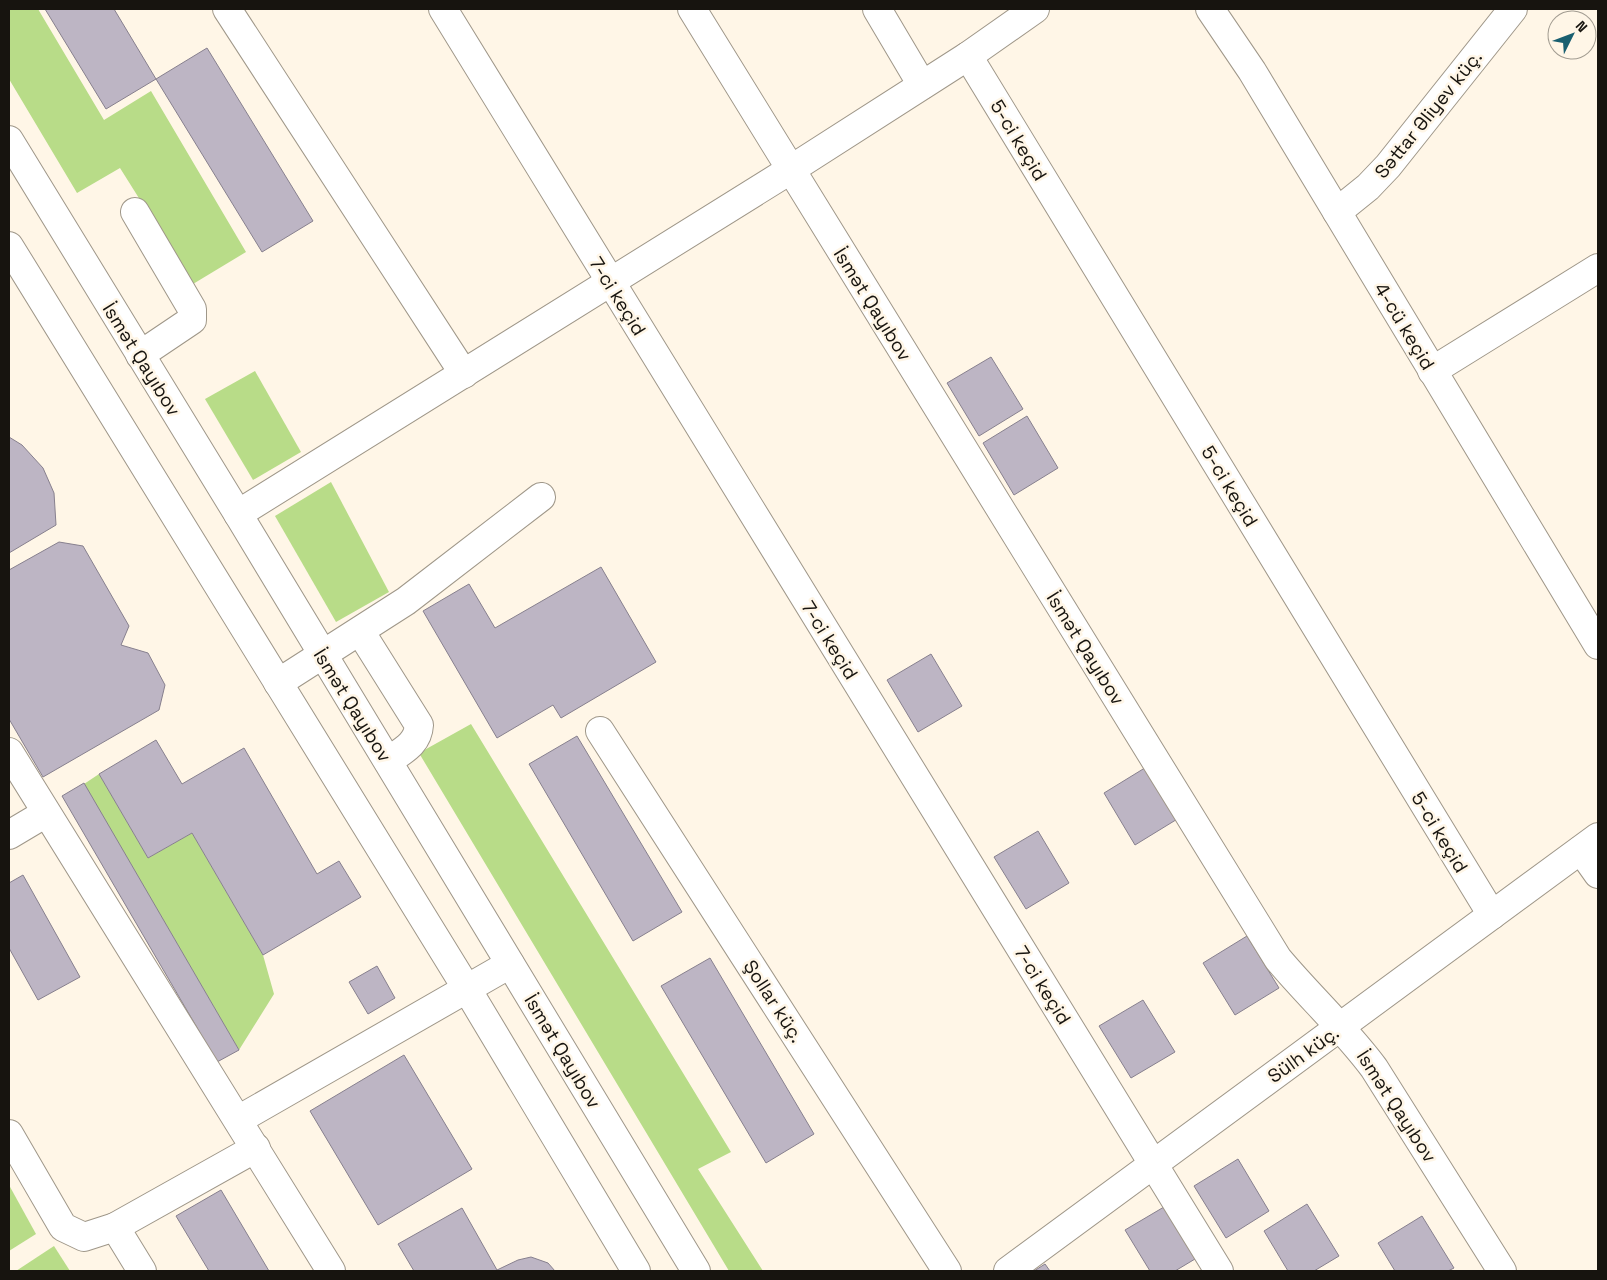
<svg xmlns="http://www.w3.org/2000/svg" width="1607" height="1280" font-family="'Space Grotesk',sans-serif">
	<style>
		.green { fill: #b8dc88 }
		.building { fill: #bdb5c4; stroke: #87808e }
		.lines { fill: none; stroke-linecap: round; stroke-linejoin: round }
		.minor-casing { stroke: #9f9789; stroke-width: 30 }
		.minor { stroke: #fff; stroke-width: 28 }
		.labels { text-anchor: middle; stroke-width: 5; stroke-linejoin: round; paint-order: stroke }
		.street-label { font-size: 19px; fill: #17140f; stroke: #fff6e7 }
	</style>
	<rect width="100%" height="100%" fill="#fff6e7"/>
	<!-- green -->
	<g class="green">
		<path d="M9 9H38L104 120 151 91 246 252 193 284 120 168 77 193 9 79Z"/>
		<path d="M255 371 301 452 253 480 205 399Z"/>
		<path d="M331 482 389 592 336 622 275 516Z"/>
		<path d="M471 724 731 1152 698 1169 763 1271H729L419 753Z"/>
		<path d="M99 774 148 858 192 833 263 955 274 994 239 1050 84 784Z"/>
		<path d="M9 1185 36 1234 9 1251Z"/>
		<path d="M54 1246 70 1271H16Z"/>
	</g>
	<!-- building -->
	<g class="building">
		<path d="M45 9H114L156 79 106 109Z"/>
		<path d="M207 48 313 221 262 252 156 79Z"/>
		<path d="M991 357 1023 409 979 436 947 383Z"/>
		<path d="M1027 416 1058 468 1014 495 983 443Z"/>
		<path d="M9 437 22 445 43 468 54 493 56 525 9 553Z"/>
		<path d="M59 542 83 546 129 626 121 645 148 653 165 685 159 710 43 777 9 719V570Z"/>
		<path d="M601 567 656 662 561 718 553 705 497 738 423 611 469 584 495 628Z"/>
		<path d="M931 654 962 706 918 732 887 680Z"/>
		<path d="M577 736 682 912 633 941 529 764Z"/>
		<path d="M156 740 182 784 244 748 317 874 339 861 361 897 263 955 192 833 148 858 99 774Z"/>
		<path d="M1148 766 1179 818 1135 845 1104 793Z"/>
		<path d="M84 783 239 1050 217 1062 62 796Z"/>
		<path d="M1038 831 1069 883 1026 909 994 857Z"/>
		<path d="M23 875 80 977 38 1000 9 948V883Z"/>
		<path d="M1247 936 1279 988 1235 1015 1203 963Z"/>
		<path d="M710 958 814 1134 766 1163 661 986Z"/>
		<path d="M377 966 395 998 368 1014 349 982Z"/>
		<path d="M1143 1000 1175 1052 1131 1078 1099 1026Z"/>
		<path d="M404 1055 472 1169 378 1225 310 1111Z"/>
		<path d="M1238 1159 1269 1211 1226 1238 1194 1186Z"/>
		<path d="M221 1190 269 1271H209L176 1216Z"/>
		<path d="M1169 1204 1200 1256 1175 1271H1150L1125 1230Z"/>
		<path d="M1307 1204 1339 1256 1314 1271H1288L1264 1231Z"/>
		<path d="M462 1208 497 1270 518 1260 531 1257 548 1263 555 1271H414L398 1244Z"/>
		<path d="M1422 1216 1454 1268 1448 1271H1395L1378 1243Z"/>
		<path d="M1045 1264 1050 1271H1034Z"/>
	</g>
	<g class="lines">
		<!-- minor casing -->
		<g class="minor-casing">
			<g id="minor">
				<path d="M227 9 464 374"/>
				<path d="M443 9 1219 1271"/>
				<path d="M692 9 1278 959C1309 996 1345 1029 1374 1068L1502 1271"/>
				<path d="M877 9 922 85"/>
				<path d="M1210 9 1252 71 1598 645"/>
				<path d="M968 56 1492 915"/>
				<path d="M9 140 238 514 696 1271"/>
				<path d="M135 212 192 309V320L140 355"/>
				<path d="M1337 212 1368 187 1388 166 1513 9"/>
				<path d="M9 246 467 989 636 1271"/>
				<path d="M1432 371 1598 268"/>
				<path d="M238 514 790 170 968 56 1035 9"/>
				<path d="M360 631 419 725C418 744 402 751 388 761"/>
				<path d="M278 683 406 601 541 497"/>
				<path d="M600 731 947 1271"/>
				<path d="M9 752 331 1271"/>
				<path d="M9 835 46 813"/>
				<path d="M1581 850 1598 874"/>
				<path d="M238 1120 510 964"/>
				<path d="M9 1134 63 1227 84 1237 115 1227 142 1271"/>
				<path d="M115 1227 256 1148"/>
				<path d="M1008 1271 1598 837"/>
			</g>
		</g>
		<!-- minor -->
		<use href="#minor" class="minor"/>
	</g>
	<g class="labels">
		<!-- street labels -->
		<g class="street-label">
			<text transform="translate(1428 114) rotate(-51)" y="7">Səttar Əliyev küç.</text>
			<text transform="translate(1019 140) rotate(59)" y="7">5-ci keçid</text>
			<text transform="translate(618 296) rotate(58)" y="7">7-ci keçid</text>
			<text transform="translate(873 304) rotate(58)" y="7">İsmət Qayıbov</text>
			<text transform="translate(1405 326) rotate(59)" y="7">4-cü keçid</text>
			<text transform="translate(142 359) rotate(58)" y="7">İsmət Qayıbov</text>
			<text transform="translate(1230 486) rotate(59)" y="7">5-ci keçid</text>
			<text transform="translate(830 640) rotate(58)" y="7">7-ci keçid</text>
			<text transform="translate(1086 648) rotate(58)" y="7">İsmət Qayıbov</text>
			<text transform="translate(353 705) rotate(58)" y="7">İsmət Qayıbov</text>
			<text transform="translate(1440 832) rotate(59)" y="7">5-ci keçid</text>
			<text transform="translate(1043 985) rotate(58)" y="7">7-ci keçid</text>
			<text transform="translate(774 1001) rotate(57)" y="7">Şollar küç.</text>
			<text transform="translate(563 1051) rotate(59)" y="7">İsmət Qayıbov</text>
			<text transform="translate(1303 1054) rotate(-36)" y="7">Sülh küç.</text>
			<text transform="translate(1397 1106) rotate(57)" y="7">İsmət Qayıbov</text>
		</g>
	</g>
	<!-- border -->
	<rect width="1607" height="1280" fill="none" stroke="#17140f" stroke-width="20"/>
	<!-- north arrow -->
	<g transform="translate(1572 35) rotate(48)"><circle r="24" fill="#fff6e7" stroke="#a29c91"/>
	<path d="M0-4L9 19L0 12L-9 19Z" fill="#195f70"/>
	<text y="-8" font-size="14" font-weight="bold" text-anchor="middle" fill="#17140f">N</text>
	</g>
</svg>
